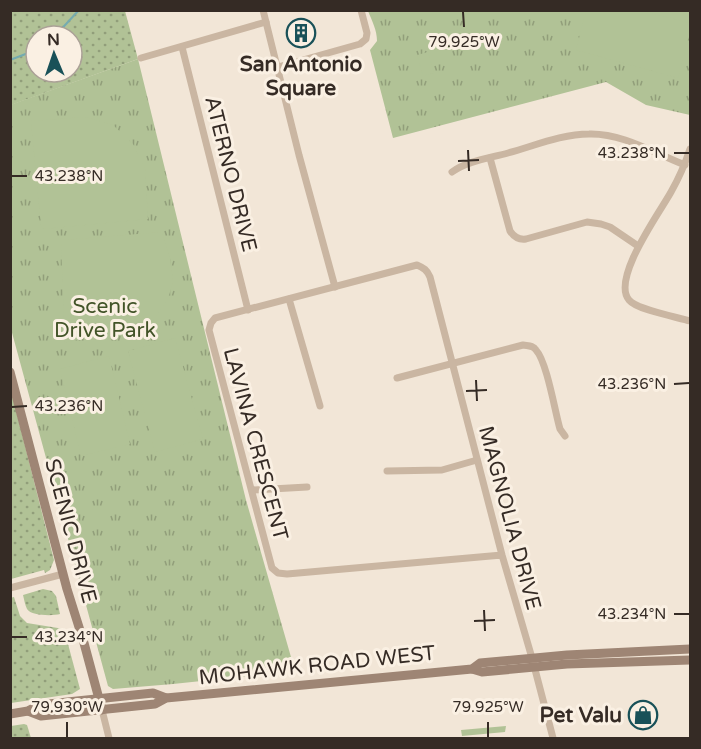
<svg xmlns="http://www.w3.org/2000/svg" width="701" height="749" font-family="'Varela Round',sans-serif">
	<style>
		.grass { fill: url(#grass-dots); fill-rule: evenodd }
		.park { fill: url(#park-tufts) }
		.garden { fill: #b1c296 }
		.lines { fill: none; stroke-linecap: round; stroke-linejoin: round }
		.stream { stroke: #74abb0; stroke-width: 2 }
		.street { stroke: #cab6a2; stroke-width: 7 }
		.secondary { stroke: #9e8574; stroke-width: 9 }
		.ticks { fill: none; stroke: #352b25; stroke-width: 2 }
		.labels { text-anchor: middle; stroke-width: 6; stroke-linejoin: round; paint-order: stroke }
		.poi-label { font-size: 21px; font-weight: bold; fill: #352b25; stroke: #faf0e3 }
		.street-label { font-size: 21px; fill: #352b25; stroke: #faf0e3 }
		.park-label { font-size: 21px; fill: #425428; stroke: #faf0e3 }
		.ticks-label { font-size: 15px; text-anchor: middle; fill: #352b25; stroke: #faf0e3; stroke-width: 6; stroke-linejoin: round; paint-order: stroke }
	</style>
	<defs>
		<pattern id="grass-dots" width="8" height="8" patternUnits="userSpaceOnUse" patternTransform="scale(1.5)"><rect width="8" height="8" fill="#b1c296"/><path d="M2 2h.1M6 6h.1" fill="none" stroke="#919e7a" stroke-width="1.8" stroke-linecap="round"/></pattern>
		<pattern id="park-tufts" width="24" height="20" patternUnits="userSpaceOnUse" patternTransform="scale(1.5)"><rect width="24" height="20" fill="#b1c296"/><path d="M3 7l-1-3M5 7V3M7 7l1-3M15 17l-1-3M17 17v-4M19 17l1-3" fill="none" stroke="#919e7a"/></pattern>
	</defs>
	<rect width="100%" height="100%" fill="#f2e6d7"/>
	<!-- grass -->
	<g class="grass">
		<path d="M11 11H125L138 59 11 105ZM36 36H72V72H36Z"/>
		<path d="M10 387 54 560 50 570 45 573 44 570 11 579Z"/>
		<path d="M43 589 52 591 56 596 60 614C53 616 31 616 27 609 25 605 24 599 23 595Z"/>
		<path d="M14 597 20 616 27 623 64 629 80 689 72 694 11 703 10 598Z"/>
		<path d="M24 724 27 725 31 738H11V726Z"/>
	</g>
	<!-- park -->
	<g class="park">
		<path d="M368 11H690V115L646 105 606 82 393 138 370 50 377 41C377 30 372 21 368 11Z"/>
		<path d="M138 59 246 500 295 671 173 684 113 689 108 686 11 329 10 105Z"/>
	</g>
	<!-- garden -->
	<g class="garden">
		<path d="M586 11H643L690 23V32L678 78 576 50Z"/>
		<path d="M428 52 434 73 423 76 417 55Z"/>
		<path d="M86 117 113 125 133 144 145 169 148 219 43 229 41 225 31 121Z"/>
		<path d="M162 232 170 258 173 282 168 299 154 319 65 343 61 245 64 240Z"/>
		<path d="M175 338 203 439 155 452 128 351Z"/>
		<path d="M109 356 130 444 81 456 60 369Z"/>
		<path d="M506 726 505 732 462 736 461 730Z"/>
	</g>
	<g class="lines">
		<!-- stream -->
		<g class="stream">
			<path d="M55 36 79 10"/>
			<path d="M10 60 36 50"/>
		</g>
		<!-- street -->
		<g class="street">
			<path d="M263 10 299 155 335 287"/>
			<path d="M182 47 248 310"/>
			<path d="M141 58 266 22"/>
			<path d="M278 67 360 44 366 39 367 33 361 10"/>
			<path d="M690 149C685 164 679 178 671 192 660 212 611 279 629 300 637 310 677 317 690 321"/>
			<path d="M490 158 510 231C514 237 519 240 526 239L587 222 601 224 610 227 638 246"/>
			<path d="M452 172C467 161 490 158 508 153 534 146 562 134 589 134 622 133 654 153 685 165"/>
			<path d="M289 299 320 406"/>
			<path d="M397 378 523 345C528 346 533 345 536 350 547 362 555 412 560 429L565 436"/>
			<path d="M387 471 442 470 477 460"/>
			<path d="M252 490 307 487"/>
			<path d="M502 555 287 574 278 573 272 568 209 330 211 323 215 318 417 265C424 268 427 270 430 277L502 555 532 658 553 738"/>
			<path d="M10 588 63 574"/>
			<path d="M102 710 109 738"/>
		</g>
		<!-- secondary -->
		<g class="secondary">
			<path d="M10 372 67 589 84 643 102 710"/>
			<path d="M472 669 482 672 567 664 690 660"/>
			<path d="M28 711 41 716 155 704 166 698 472 669 480 663 567 655 690 649"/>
			<path d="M10 714 28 711 39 705 153 693 166 698"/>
		</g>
	</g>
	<!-- ticks -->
	<path class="ticks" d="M463 12 464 27M468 150 469 171M674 153H689M458 161 479 160M12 176H27M476 380 477 401M674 384 689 383M466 391 487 390M12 407 27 406M484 610 485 631M674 614H689M474 621 495 620M12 637H27M67 722V737M488 722V737"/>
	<!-- icons -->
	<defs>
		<g id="building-ring" transform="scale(1.5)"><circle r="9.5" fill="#faf0e3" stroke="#195158" stroke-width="1.5"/><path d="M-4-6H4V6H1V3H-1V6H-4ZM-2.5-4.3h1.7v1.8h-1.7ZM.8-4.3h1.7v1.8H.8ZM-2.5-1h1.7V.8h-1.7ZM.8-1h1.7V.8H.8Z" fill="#195158"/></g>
		<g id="shop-ring" transform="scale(1.5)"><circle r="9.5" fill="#faf0e3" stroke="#195158" stroke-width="1.5"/><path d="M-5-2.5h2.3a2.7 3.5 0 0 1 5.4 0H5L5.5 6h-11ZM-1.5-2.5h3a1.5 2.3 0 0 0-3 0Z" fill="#195158"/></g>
	</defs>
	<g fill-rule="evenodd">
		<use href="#building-ring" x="301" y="33"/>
		<use href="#shop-ring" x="643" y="715"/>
	</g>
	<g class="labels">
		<!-- poi labels -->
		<g class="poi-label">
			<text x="301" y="71">San Antonio<tspan x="301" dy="24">Square</tspan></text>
			<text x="622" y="722" text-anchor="end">Pet Valu</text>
		</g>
		<!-- street labels -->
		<g class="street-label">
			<text transform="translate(231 174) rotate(76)" y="7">ATERNO DRIVE</text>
			<text transform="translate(256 444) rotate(75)" y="7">LAVINA CRESCENT</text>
			<text transform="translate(510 518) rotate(75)" y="7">MAGNOLIA DRIVE</text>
			<text transform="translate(71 531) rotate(75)" y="7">SCENIC DRIVE</text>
			<text transform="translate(317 665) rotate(-6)" y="7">MOHAWK ROAD WEST</text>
		</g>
		<!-- park labels -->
		<g class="park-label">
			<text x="105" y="313">Scenic<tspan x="105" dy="24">Drive Park</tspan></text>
		</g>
	</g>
	<g class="ticks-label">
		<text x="464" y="47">79.925°W</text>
		<text x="632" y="158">43.238°N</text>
		<text x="69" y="181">43.238°N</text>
		<text x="632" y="389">43.236°N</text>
		<text x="69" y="411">43.236°N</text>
		<text x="632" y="619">43.234°N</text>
		<text x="69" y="642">43.234°N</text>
		<text x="67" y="712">79.930°W</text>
		<text x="488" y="712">79.925°W</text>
	</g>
	<!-- border -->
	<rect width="701" height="749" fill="none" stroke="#352b25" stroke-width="24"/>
	<!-- north arrow -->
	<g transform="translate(54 54) rotate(358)"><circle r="28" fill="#faf0e3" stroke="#aba197" stroke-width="1.5"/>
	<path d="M0-4.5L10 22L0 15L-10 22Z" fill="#195158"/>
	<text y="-9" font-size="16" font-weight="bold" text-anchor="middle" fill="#352b25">N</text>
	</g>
</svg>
